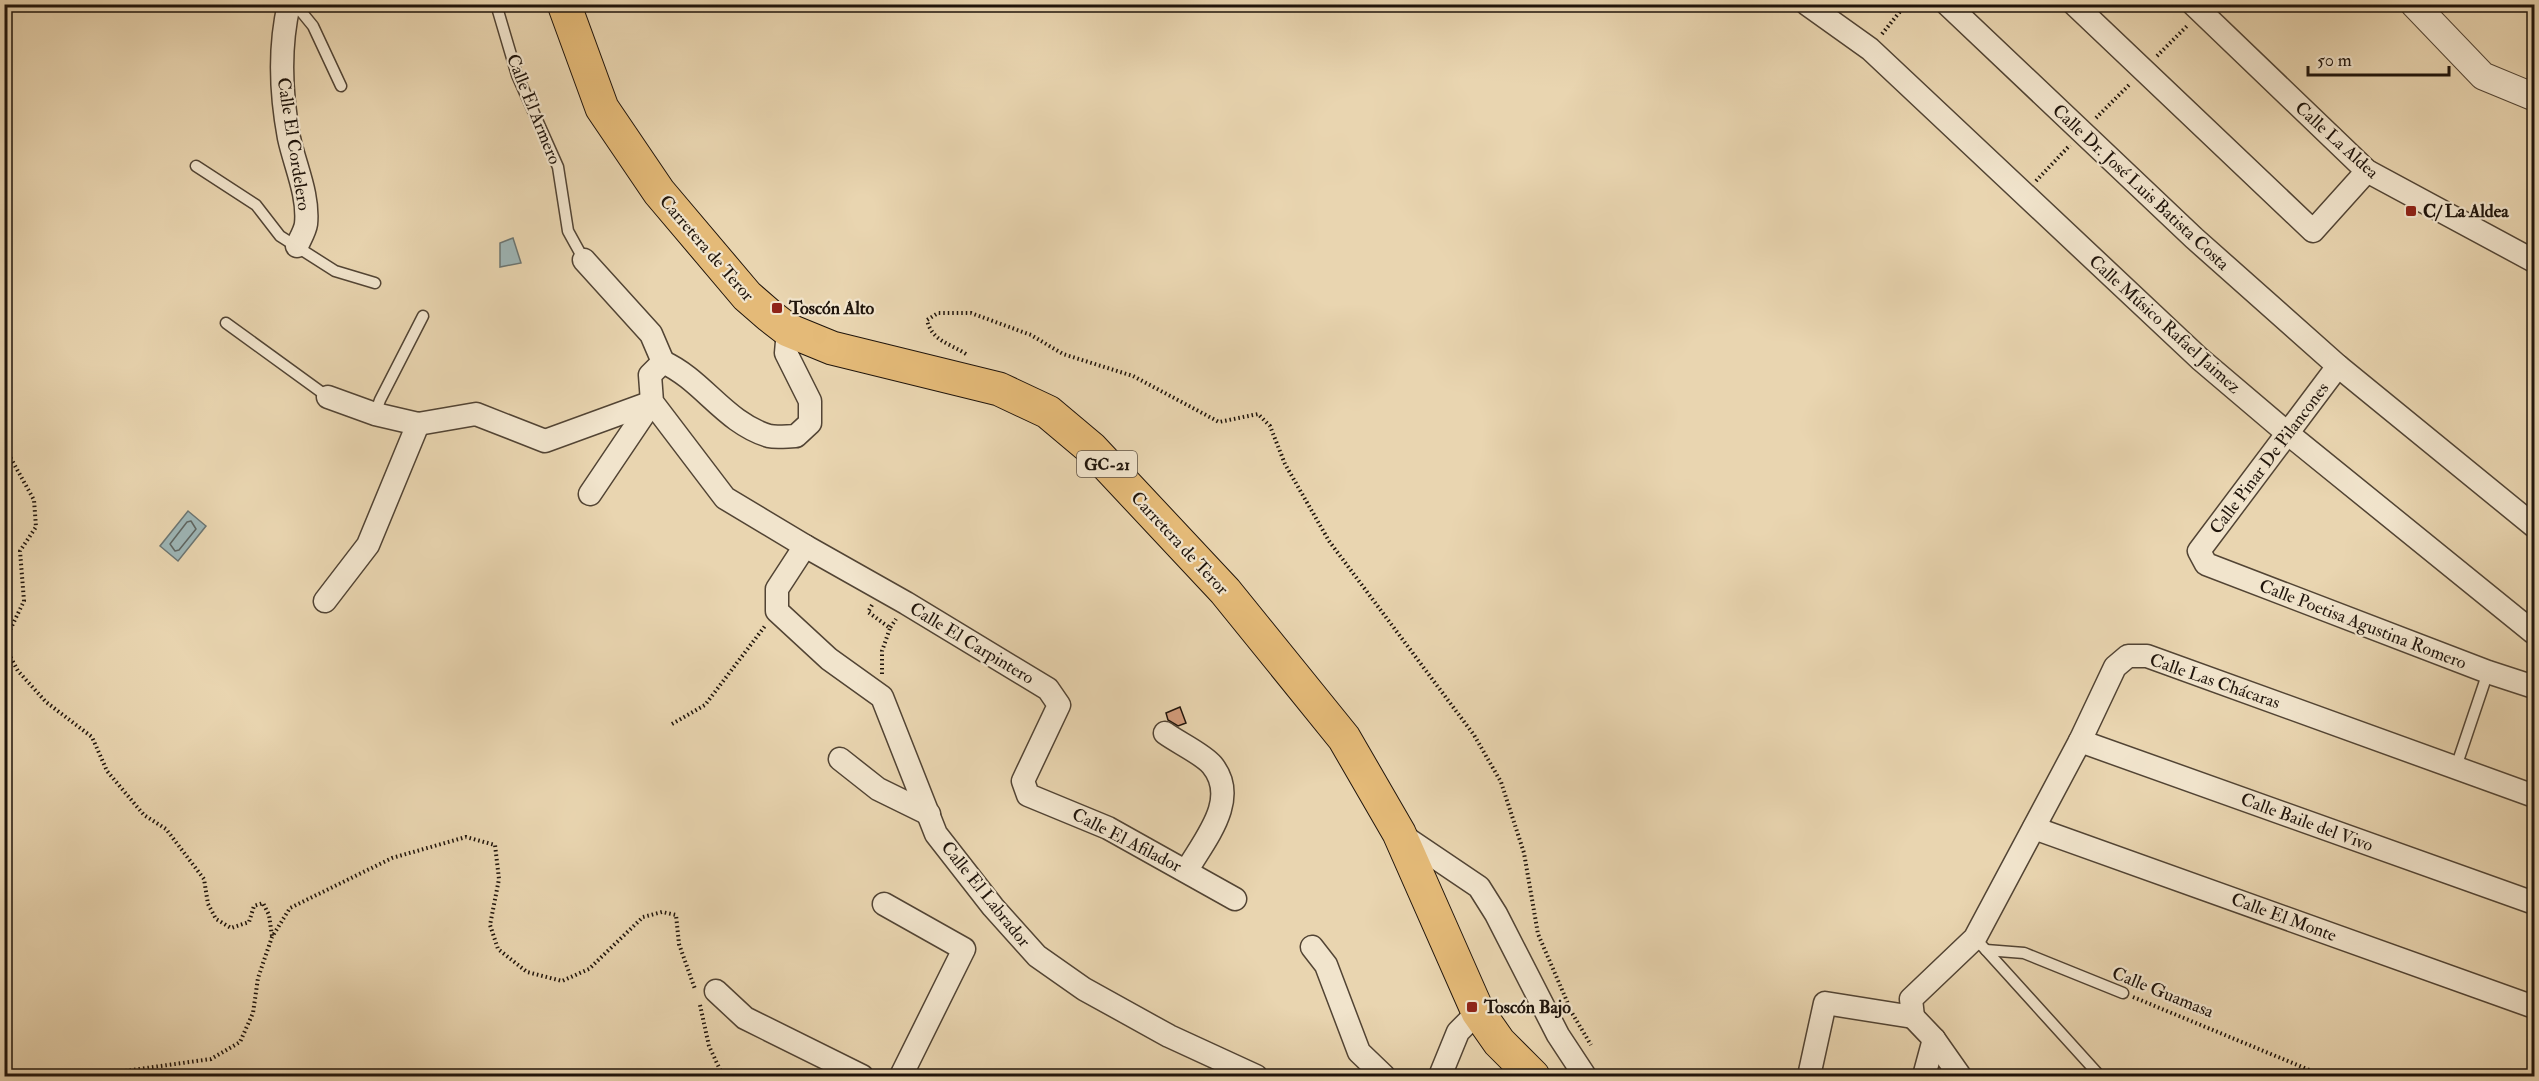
<svg xmlns="http://www.w3.org/2000/svg" width="2539" height="1081" font-family="'IM FELL Double Pica',serif">
	<style>
		.water { fill: #9db6b7; stroke: #6b7572; stroke-width: 1.5 }
		.lines { fill: none; stroke-linecap: round; stroke-linejoin: round }
		.shore { stroke: #5e6561; stroke-width: 1.5 }
		.building { fill: #d49d7c; stroke: #1f140b; stroke-width: 1.5 }
		.service-casing { stroke: #524434; stroke-width: 13 }
		.minor-casing { stroke: #524434; stroke-width: 25 }
		.tertiary-casing { stroke: #524434; stroke-width: 29 }
		.primary-casing { stroke: #1f140b; stroke-width: 35 }
		.path { stroke: #1f140b; stroke-width: 4; stroke-dasharray: 1.5 3; stroke-linecap: butt }
		.service { stroke: #f1e4cc; stroke-width: 10 }
		.minor { stroke: #f1e4cc; stroke-width: 22 }
		.tertiary { stroke: #f1e4cc; stroke-width: 27 }
		.primary { stroke: #e4ba78; stroke-width: 33 }
		.poi-dot { fill: #8f2418; stroke: #f1e4cc; stroke-width: 2 }
		.labels { text-anchor: middle; stroke-width: 4.5; stroke-linejoin: round; paint-order: stroke }
		.shield { fill: #f1e4cc; stroke: #5e5245; stroke-width: 1.5 }
		.shield-label { font-size: 16px; font-weight: bold; fill: #1f140b }
		.street-label { font-size: 18px; fill: #1f140b; stroke: #f1e4cc }
		.poi-label { font-size: 18px; font-weight: bold; fill: #1f140b; stroke: #f1e4cc; text-anchor: start }
	</style>
	<rect width="100%" height="100%" fill="#e9d5b0"/>
	<filter id="stains"><feTurbulence type="fractalNoise" baseFrequency=".00333" numOctaves="4"/><feColorMatrix values="0 0 0 0 .2 0 0 0 0 .09 0 0 0 0 .02 0 0 0 .5 -.17"/></filter>
	<radialGradient id="worn" r=".72"><stop offset=".6" stop-color="#630" stop-opacity="0"/><stop offset="1" stop-color="#630" stop-opacity=".3"/></radialGradient>
	<!-- water -->
	<g class="water">
		<path d="M513 238 521 263 500 267V243Z"/>
		<path d="M188 511 206 526 178 561 160 546Z"/>
	</g>
	<g class="lines">
		<!-- shore -->
		<path class="shore" d="M191 521 196 529 179 550 175 551 170 544 187 522Z"/>
	</g>
	<!-- building -->
	<path class="building" d="M1180 707 1186 723 1178 726 1168 720 1166 713Z"/>
	<g class="lines">
		<!-- service casing -->
		<g class="service-casing">
			<g id="service">
				<path d="M295 4 313 26 341 86"/>
				<path d="M496 4 517 75 558 167 568 231 584 260"/>
				<path d="M196 166 256 205 280 236 335 271 375 283"/>
				<path d="M226 323 328 397"/>
				<path d="M375 414 380 400 423 316"/>
				<path d="M2456 767 2488 672"/>
				<path d="M1975 938 2100 1076"/>
				<path d="M1986 950 2024 953 2123 993"/>
			</g>
		</g>
		<!-- minor casing -->
		<g class="minor-casing">
			<g id="minor">
				<path d="M289 4C279 47 281 95 289 138 295 166 309 195 306 224 305 231 300 239 297 246"/>
				<path d="M1807 4 1870 49 2200 359 2286 432 2534 633"/>
				<path d="M1947 4 2194 238 2338 366 2534 526"/>
				<path d="M2074 4 2313 231 2367 171"/>
				<path d="M2193 4 2367 171 2534 261"/>
				<path d="M584 260 651 334 663 362"/>
				<path d="M788 330 786 353 810 401V423L796 436C788 436 777 438 769 436 725 423 703 380 663 362L650 375 652 402 725 498 805 546 906 603 1048 689 1059 705 1023 781 1028 795 1108 828 1235 899"/>
				<path d="M2338 366 2199 551 2206 564 2488 672 2534 687"/>
				<path d="M328 397 375 414 418 424 476 414 545 441 652 402"/>
				<path d="M590 494 652 402"/>
				<path d="M805 546 777 589V611L829 659 882 697 936 834 993 907 1037 956 1084 989 1169 1036 1256 1076"/>
				<path d="M325 601 368 545 418 424"/>
				<path d="M1165 733C1177 742 1203 754 1212 765 1240 799 1205 839 1187 870"/>
				<path d="M2080 741 2534 903"/>
				<path d="M840 759 878 789 929 814"/>
				<path d="M2034 828 2534 1007"/>
				<path d="M1399 833 1479 887 1496 914 1558 1035 1585 1076"/>
				<path d="M884 904 964 949 901 1076"/>
				<path d="M1312 947 1326 965 1359 1052 1384 1076"/>
				<path d="M716 991 745 1018 862 1076"/>
				<path d="M1913 1017 1911 999 1975 938 2080 741 2115 667 2128 656H2147L2534 796"/>
				<path d="M1913 1017 1934 1039 1960 1076"/>
				<path d="M1440 1076 1458 1032 1478 1012"/>
				<path d="M1809 1076 1825 1003 1913 1017"/>
				<path d="M1924 1076 1934 1039"/>
			</g>
		</g>
		<!-- tertiary casing -->
		<g class="tertiary-casing">
			<path id="tertiary" d="M2414 4 2483 76 2534 97"/>
		</g>
		<!-- primary casing -->
		<g class="primary-casing">
			<path id="primary" d="M564 4 602 108 659 192 747 296 770 316 788 330 832 348 999 389 1048 412 1092 449 1225 591 1344 738 1399 833 1478 1012 1499 1042 1533 1076"/>
		</g>
		<!-- path -->
		<g class="path">
			<path d="M1882 34 1906 4"/>
			<path d="M2157 56 2188 25"/>
			<path d="M2096 118 2131 83"/>
			<path d="M2036 181 2070 145"/>
			<path d="M966 354C949 343 932 341 927 320L938 313H971L1031 335 1063 354 1133 376 1219 422 1258 414 1270 426 1285 464 1329 541 1474 735 1501 782 1524 853 1538 934 1572 1013 1591 1045"/>
			<path d="M4 446 34 500 36 527 20 551 24 601 10 630 5 647 18 671 46 702 92 737 107 771 144 815 166 829 204 879 208 904 216 919 231 928 249 922 254 906 263 903 269 915 272 936"/>
			<path d="M872 605 868 612 890 628 896 619"/>
			<path d="M882 674V651L890 628"/>
			<path d="M672 724 705 705 765 626"/>
			<path d="M2133 997 2324 1076"/>
			<path d="M700 1005 709 1046 723 1076"/>
			<path d="M4 1074 96 1075 211 1059 240 1042 253 1013 258 978 272 937 290 908 392 858 466 837 495 845 499 879 490 925 498 949 527 972 562 981 589 969 643 917 662 912 676 915 679 944 695 989"/>
		</g>
		<!-- service -->
		<use href="#service" class="service"/>
		<!-- minor -->
		<use href="#minor" class="minor"/>
		<!-- tertiary -->
		<use href="#tertiary" class="tertiary"/>
		<!-- primary -->
		<use href="#primary" class="primary"/>
	</g>
	<!-- markers -->
	<g class="poi-dot">
		<rect x="2405" y="205" width="12" height="12" rx="3"/>
		<rect x="771" y="302" width="12" height="12" rx="3"/>
		<rect x="1466" y="1001" width="12" height="12" rx="3"/>
	</g>
	<g class="labels">
		<!-- shield labels -->
		<rect class="shield" x="1077" y="451" width="60" height="26" rx="4.5"/>
		<g class="shield-label">
			<text x="1107" y="470">GC-21</text>
		</g>
		<!-- street labels -->
		<g class="street-label">
			<text transform="translate(534 109) rotate(68)" y="6">Calle El Armero</text>
			<text transform="translate(2337 140) rotate(42)" y="6">Calle La Aldea</text>
			<text transform="translate(294 144) rotate(81)" y="6">Calle El Cordelero</text>
			<text transform="translate(2141 187) rotate(43)" y="6">Calle Dr. José Luis Batista Costa</text>
			<text transform="translate(707 248) rotate(49)" y="6">Carretera de Teror</text>
			<text transform="translate(2165 324) rotate(42)" y="6">Calle Músico Rafael Jaimez</text>
			<text transform="translate(2269 458) rotate(-53)" y="6">Calle Pinar De Pilancones</text>
			<text transform="translate(1180 543) rotate(47)" y="6">Carretera de Teror</text>
			<text transform="translate(2363 624) rotate(21)" y="6">Calle Poetisa Agustina Romero</text>
			<text transform="translate(972 643) rotate(31)" y="6">Calle El Carpintero</text>
			<text transform="translate(2215 681) rotate(19)" y="6">Calle Las Chácaras</text>
			<text transform="translate(2307 822) rotate(20)" y="6">Calle Baile del Vivo</text>
			<text transform="translate(1127 840) rotate(27)" y="6">Calle El Afilador</text>
			<text transform="translate(986 894) rotate(51)" y="6">Calle El Labrador</text>
			<text transform="translate(2284 917) rotate(20)" y="6">Calle El Monte</text>
			<text transform="translate(2163 992) rotate(22)" y="6">Calle Guamasa</text>
		</g>
		<!-- poi labels -->
		<g class="poi-label">
			<text x="2423" y="217">C/ La Aldea</text>
			<text x="789" y="314">Toscón Alto</text>
			<text x="1484" y="1013">Toscón Bajo</text>
		</g>
	</g>
	<!-- margin -->
	<rect width="2539" height="1081" fill="none" stroke="#e9d5b0" stroke-width="24"/>
	<rect x="6" y="6" width="2527" height="1069" fill="none" stroke="#1f140b" stroke-width="3"/>
	<rect x="12" y="12" width="2515" height="1057" fill="none" stroke="#1f140b" stroke-width="1.5"/>
	<!-- scale -->
	<path d="M2308 66v9h141v-9" fill="none" stroke="#1f140b" stroke-width="3"/>
	<text x="2317" y="66" font-size="18" fill="#1f140b" stroke="#f1e4cc" stroke-width="4.5" paint-order="stroke">50 m</text>
	<rect width="100%" height="100%" filter="url(#stains)"/>
	<rect width="100%" height="100%" fill="url(#worn)"/>
</svg>
